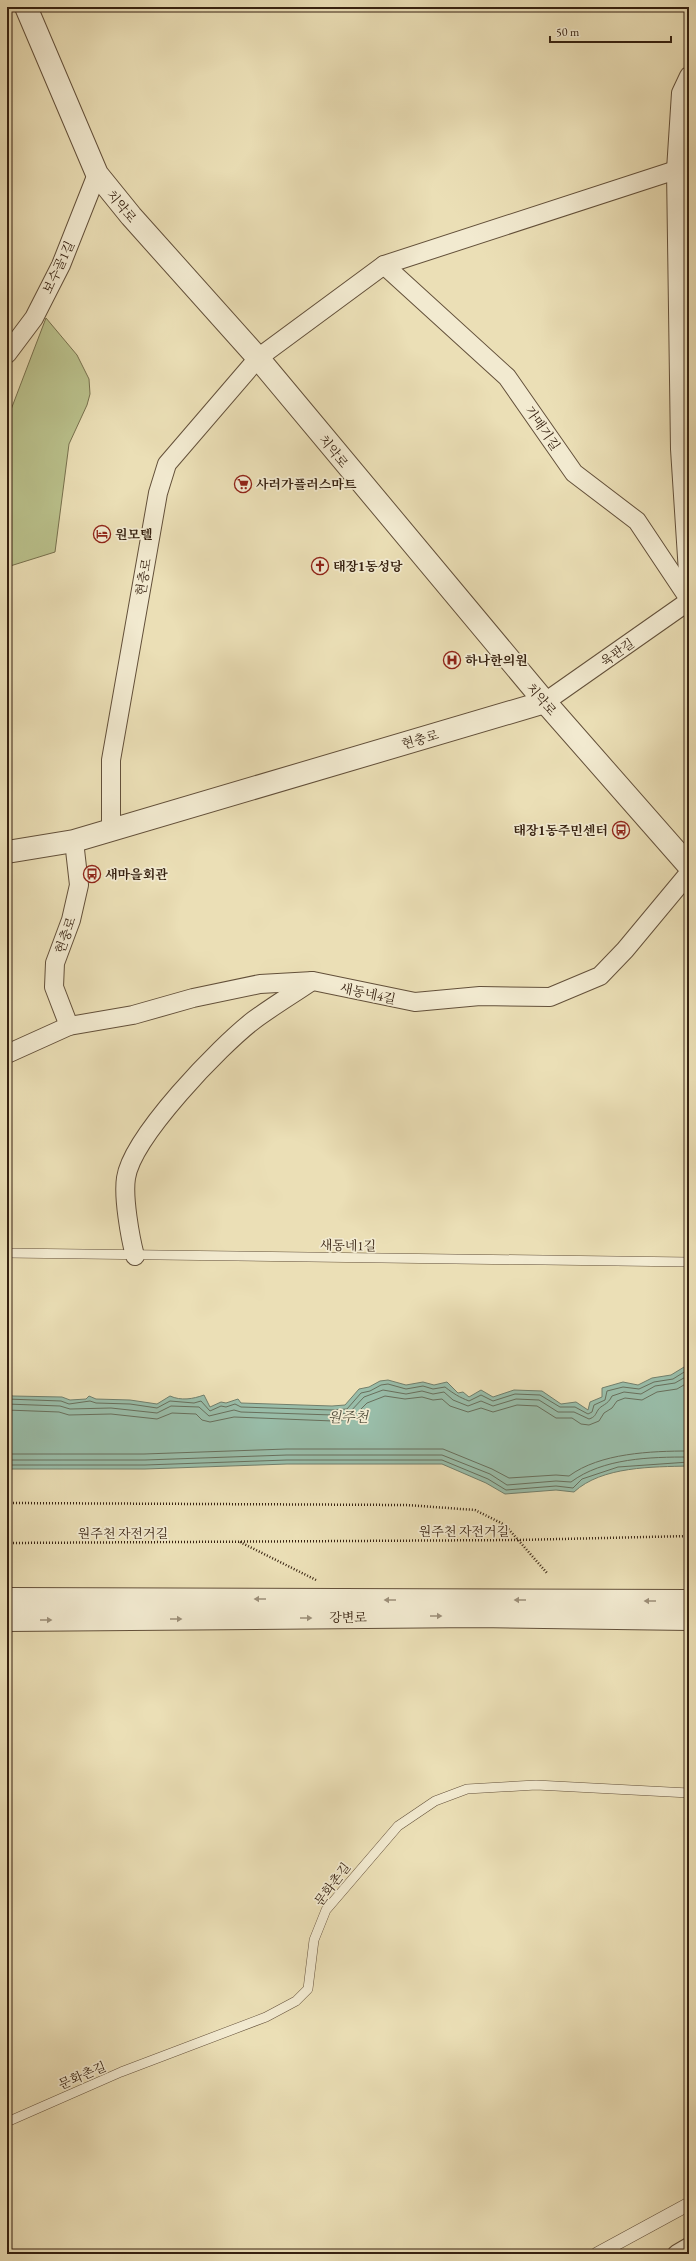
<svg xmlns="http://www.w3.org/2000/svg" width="696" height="2261" font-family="'EB Garamond','Noto Serif KR',serif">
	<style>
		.green { fill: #bac18c; stroke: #78714e }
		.water { fill: #99bda9; stroke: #717f6c }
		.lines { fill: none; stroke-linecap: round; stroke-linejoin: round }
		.shore { stroke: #686f5c; stroke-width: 1 }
		.service-casing { stroke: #63503a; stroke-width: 10 }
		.pedestrian-casing { stroke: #63503a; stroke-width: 14 }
		.minor-casing { stroke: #63503a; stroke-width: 20 }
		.tertiary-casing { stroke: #63503a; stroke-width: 24 }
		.path { stroke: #362110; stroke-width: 2.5; stroke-dasharray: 1 2; stroke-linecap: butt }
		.service { stroke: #f2ead0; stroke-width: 9 }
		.pedestrian { stroke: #f2ead0; stroke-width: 13 }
		.minor { stroke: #f2ead0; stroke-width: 18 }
		.tertiary { stroke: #f2ead0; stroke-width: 22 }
		.oneway { fill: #9d907a }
		.labels { text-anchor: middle; stroke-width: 3.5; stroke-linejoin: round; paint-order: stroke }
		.street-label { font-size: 13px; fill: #362110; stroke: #f2ead0 }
		.poi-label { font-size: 13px; font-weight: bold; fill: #362110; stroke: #f2ead0; text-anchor: start }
		.water-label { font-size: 14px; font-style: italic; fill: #54503e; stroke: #f2ead0 }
	</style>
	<rect width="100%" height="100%" fill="#ebdfb6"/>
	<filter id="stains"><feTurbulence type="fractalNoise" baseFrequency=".005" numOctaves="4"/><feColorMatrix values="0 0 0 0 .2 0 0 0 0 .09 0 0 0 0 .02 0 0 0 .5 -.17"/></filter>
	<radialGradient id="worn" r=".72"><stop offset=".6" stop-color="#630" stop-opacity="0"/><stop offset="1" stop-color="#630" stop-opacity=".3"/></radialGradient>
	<!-- green -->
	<path class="green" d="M46 318 77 355 89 379 90 394 87 405 69 444 55 552 7 567V420Z"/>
	<!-- water -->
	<path class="water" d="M689 1364V1466C653 1467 602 1466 574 1492L556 1490 505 1494 486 1483 442 1464H287L145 1469H7V1395L13 1396 62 1397 70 1400 86 1399 89 1396 96 1399 130 1400 157 1404 170 1396C181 1401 193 1399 204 1395L210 1407 221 1402 226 1403 238 1399 241 1403 332 1406 345 1405 359 1389 369 1387 380 1381 388 1380 406 1385 423 1382 434 1385 447 1382 458 1393 463 1392 469 1397 481 1390 493 1397 514 1390 542 1391 561 1404 576 1402 588 1410 590 1402 602 1397V1388L623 1382 638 1385 652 1378 671 1375Z"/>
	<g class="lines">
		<!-- shore -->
		<g class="shore">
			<path d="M7 1399 61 1401 69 1404 90 1401 96 1403 130 1404 157 1408 170 1401 194 1403 201 1401 210 1411 221 1406 226 1407 235 1404 241 1407 332 1410 347 1409 361 1393 370 1391 381 1385 388 1384 406 1389 423 1386 433 1389 445 1387C454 1394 459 1397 469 1401L481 1395 493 1401 515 1394 540 1395 560 1407H575L588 1414 592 1412 594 1405 605 1400 607 1391 623 1387 639 1389 654 1382 673 1379 689 1369"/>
			<path d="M7 1404 60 1406 70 1409 111 1408 157 1413 171 1406 199 1407 209 1416 234 1410 241 1412 333 1415 349 1413 364 1397 383 1390 406 1394 422 1391 433 1394 444 1392 453 1400 468 1406 481 1401 493 1406 516 1399 539 1400 558 1412H574L589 1419C595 1417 595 1415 598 1410 601 1405 608 1405 612 1396L624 1392 641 1394 655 1386 675 1383 689 1375"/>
			<path d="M7 1410 59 1412 69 1415 111 1414 157 1419 172 1413 196 1414 202 1420 210 1422 234 1417 333 1421 351 1419 367 1403 385 1396 405 1399 422 1397 433 1400 442 1399 450 1406 468 1412 481 1408 493 1412 517 1405 537 1406 556 1418H572L581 1424 589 1425 599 1421 604 1413 612 1408 617 1401 625 1398 642 1400 657 1392 677 1389 689 1382"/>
			<path d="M7 1454H144L287 1449H443L492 1469 509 1478 556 1475 569 1476C600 1453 651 1451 689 1451"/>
			<path d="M7 1460H145L287 1455H442L490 1474 507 1485 556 1481 571 1482C603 1458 650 1457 689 1457"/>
			<path d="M7 1465H145L287 1460H442L488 1479 506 1490 556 1486 573 1488 582 1479 618 1467 689 1462"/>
		</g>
		<!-- service casing -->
		<g class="service-casing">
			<g id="service">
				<path d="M7 1253 689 1262"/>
				<path d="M7 2122 121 2072 266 2017 296 2001 308 1989 314 1940 326 1910 398 1826 435 1801 467 1789 536 1785 689 1793"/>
			</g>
		</g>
		<!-- pedestrian casing -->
		<g class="pedestrian-casing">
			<path id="pedestrian" d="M597 2254 689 2204"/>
		</g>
		<!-- minor casing -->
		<g class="minor-casing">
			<g id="minor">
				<path d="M689 76 681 93 676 170 680 449 689 588"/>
				<path d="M384 265 507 377 574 473 637 521 689 599"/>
				<path d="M7 354 34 318 61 265 97 174"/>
				<path d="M545 702 689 601"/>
				<path d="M111 829V760L158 493 167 464 258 358 384 265 676 170"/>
				<path d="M69 1026 54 987 55 963 71 920 79 885 74 841"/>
				<path d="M7 1054 69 1026 133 1015 193 998 260 984 313 981 415 1002 480 996 550 997 600 976 625 950 689 873"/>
				<path d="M135 1256C130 1237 123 1197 126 1178 132 1137 220 1046 254 1020 273 1006 293 994 312 981"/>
				<path d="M677 2254 689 2247"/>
			</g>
		</g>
		<!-- tertiary casing -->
		<g class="tertiary-casing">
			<g id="tertiary">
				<path d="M26 7 97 174 131 216 258 358 545 702 689 866"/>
				<path d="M7 852 74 841 545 702"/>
				<path d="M7 1599 689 1601"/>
				<path d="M7 1620 477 1616 689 1619"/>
			</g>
		</g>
		<!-- path -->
		<g class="path">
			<path d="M7 1503 407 1505 475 1510 505 1525 547 1573"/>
			<path d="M240 1542 316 1580"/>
			<path d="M7 1543 518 1540 689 1536"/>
		</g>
		<!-- service -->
		<use href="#service" class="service"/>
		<!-- pedestrian -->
		<use href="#pedestrian" class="pedestrian"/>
		<!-- minor -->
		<use href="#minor" class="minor"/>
		<!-- tertiary -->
		<use href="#tertiary" class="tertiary"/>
	</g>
	<!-- one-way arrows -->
	<defs><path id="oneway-solid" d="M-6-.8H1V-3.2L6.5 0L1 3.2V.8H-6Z"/></defs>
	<g class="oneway">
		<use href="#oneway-solid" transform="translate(260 1599) rotate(-180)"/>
		<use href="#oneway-solid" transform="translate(390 1600) rotate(-180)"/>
		<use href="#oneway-solid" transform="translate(520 1600) rotate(-180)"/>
		<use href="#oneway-solid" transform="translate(650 1601) rotate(-180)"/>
		<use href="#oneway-solid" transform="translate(436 1616)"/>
		<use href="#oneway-solid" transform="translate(306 1618)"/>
		<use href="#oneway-solid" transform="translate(176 1619)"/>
		<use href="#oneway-solid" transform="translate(46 1620)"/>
	</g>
	<!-- icons -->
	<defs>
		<g id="supermarket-ring" transform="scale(0.9)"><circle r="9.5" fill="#f2ead0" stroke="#8f2418" stroke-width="1.5"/><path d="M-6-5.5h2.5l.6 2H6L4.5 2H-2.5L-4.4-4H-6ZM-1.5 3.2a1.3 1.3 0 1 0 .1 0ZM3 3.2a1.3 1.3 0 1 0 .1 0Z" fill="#8f2418"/></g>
		<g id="hotel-ring" transform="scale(0.9)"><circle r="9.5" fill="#f2ead0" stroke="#8f2418" stroke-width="1.5"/><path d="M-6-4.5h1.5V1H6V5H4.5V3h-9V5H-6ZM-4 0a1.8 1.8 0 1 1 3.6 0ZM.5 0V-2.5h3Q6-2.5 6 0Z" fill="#8f2418"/></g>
		<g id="church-ring" transform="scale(0.9)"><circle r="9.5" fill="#f2ead0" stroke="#8f2418" stroke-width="1.5"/><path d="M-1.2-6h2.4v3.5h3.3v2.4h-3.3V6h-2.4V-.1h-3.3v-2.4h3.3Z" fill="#8f2418"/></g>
		<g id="hospital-ring" transform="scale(0.9)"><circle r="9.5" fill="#f2ead0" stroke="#8f2418" stroke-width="1.5"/><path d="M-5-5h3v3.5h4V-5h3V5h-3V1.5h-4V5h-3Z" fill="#8f2418"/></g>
		<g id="bus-ring" transform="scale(0.9)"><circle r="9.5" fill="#f2ead0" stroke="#8f2418" stroke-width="1.5"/><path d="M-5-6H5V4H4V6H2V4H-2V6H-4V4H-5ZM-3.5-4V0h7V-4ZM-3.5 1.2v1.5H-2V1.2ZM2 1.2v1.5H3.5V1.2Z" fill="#8f2418"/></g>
	</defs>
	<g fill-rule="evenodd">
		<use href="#supermarket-ring" x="243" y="484"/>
		<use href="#hotel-ring" x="102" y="534"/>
		<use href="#church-ring" x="320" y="566"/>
		<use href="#hospital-ring" x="452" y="660"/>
		<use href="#bus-ring" x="621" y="830"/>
		<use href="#bus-ring" x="92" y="874"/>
	</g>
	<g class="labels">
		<!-- street labels -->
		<g class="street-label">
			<text transform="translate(122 206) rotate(50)" y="5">치악로</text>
			<text transform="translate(58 267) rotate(-65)" y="5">보수골1길</text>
			<text transform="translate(543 428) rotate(55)" y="5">가매기길</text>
			<text transform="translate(334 451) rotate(51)" y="5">치악로</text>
			<text transform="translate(143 577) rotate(-80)" y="5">현충로</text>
			<text transform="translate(617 652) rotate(-35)" y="5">육판길</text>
			<text transform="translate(542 699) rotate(49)" y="5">치악로</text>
			<text transform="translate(420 739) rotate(-16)" y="5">현충로</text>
			<text transform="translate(65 935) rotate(-71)" y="5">현충로</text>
			<text transform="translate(368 993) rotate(12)" y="5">새동네4길</text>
			<text transform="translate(348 1245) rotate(1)" y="5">새동네1길</text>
			<text x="464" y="1536">원주천 자전거길</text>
			<text x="123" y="1538">원주천 자전거길</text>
			<text x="348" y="1622">강변로</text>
			<text transform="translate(332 1884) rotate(-53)" y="5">문화촌길</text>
			<text transform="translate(82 2075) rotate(-23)" y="5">문화촌길</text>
		</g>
		<!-- poi labels -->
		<g class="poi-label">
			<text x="256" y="489">사러가플러스마트</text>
			<text x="115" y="539">원모텔</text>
			<text x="333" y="571">태장1동성당</text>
			<text x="465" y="665">하나한의원</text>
			<text x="608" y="835" text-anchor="end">태장1동주민센터</text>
			<text x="105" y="879">새마을회관</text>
		</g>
		<!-- water labels -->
		<g class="water-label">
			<text transform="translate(348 1417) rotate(-1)" y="5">원주천</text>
		</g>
	</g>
	<!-- margin -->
	<rect width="696" height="2261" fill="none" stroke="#ebdfb6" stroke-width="24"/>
	<rect x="8" y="8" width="680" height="2245" fill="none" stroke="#362110" stroke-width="2"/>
	<rect x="12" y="12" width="672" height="2237" fill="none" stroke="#362110"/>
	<!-- scale -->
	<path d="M550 36v6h121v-6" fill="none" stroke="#362110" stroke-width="2"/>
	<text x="556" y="36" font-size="12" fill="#362110" stroke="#f2ead0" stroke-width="3" paint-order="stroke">50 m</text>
	<rect width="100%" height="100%" filter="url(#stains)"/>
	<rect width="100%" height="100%" fill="url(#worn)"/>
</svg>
